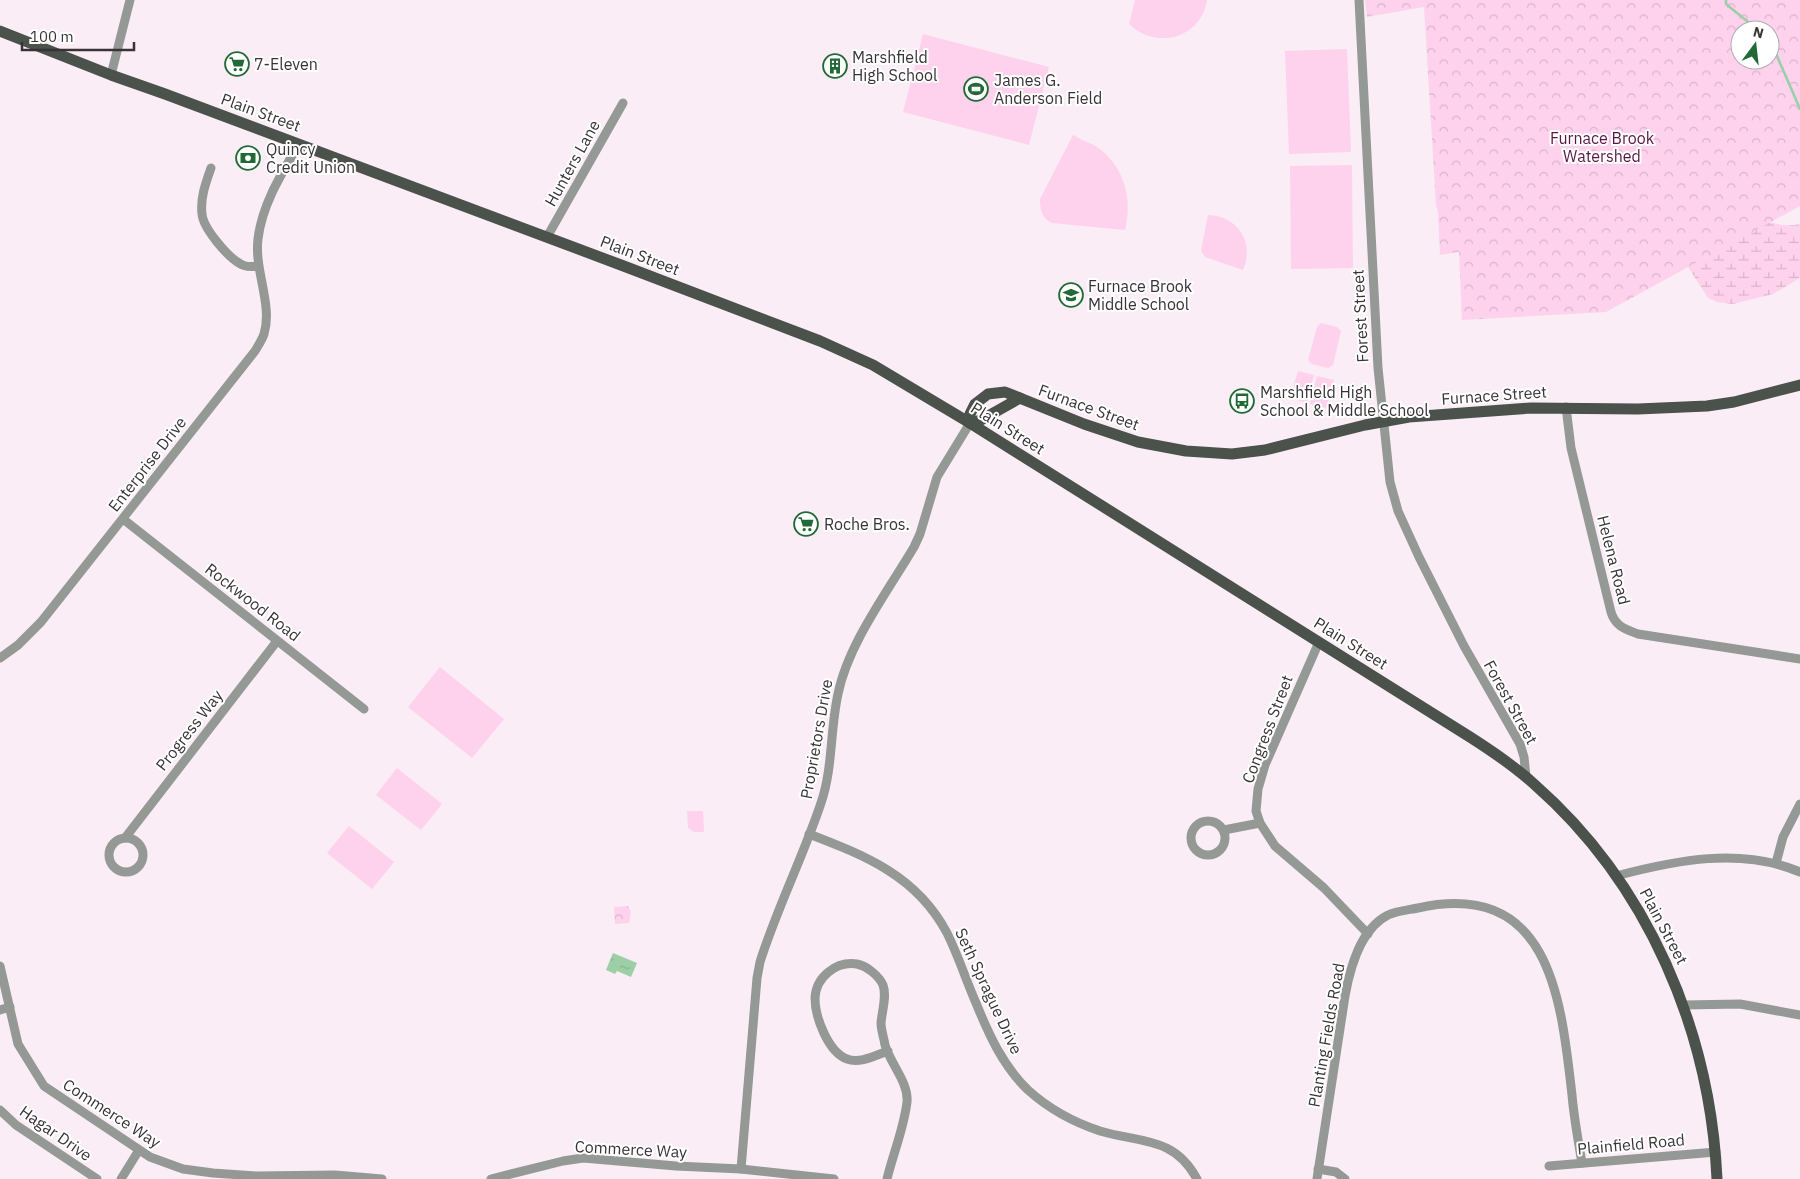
<svg xmlns="http://www.w3.org/2000/svg" width="1800" height="1179" font-family="'IBM Plex Sans',sans-serif">
	<style>
		.green { fill: #fed1ed }
		.wetland { fill: url(#wetland-marsh) }
		.park { fill: url(#park-crowns); fill-rule: evenodd }
		.water { fill: url(#water-ripples) }
		.lines { fill: none; stroke-linecap: round; stroke-linejoin: round }
		.stream { stroke: #9ccfa5; stroke-width: 2.5 }
		.minor { stroke: #949995; stroke-width: 9 }
		.major { stroke: #4a524b; stroke-width: 11 }
		.labels { text-anchor: middle; stroke-width: 4; stroke-linejoin: round; paint-order: stroke }
		.poi-label { font-size: 16px; fill: #383336; stroke: #fff; text-anchor: start }
		.street-label { font-size: 16px; fill: #383336; stroke: #fff }
		.park-label { font-size: 16px; fill: #581745; stroke: #fff }
	</style>
	<defs>
		<pattern id="wetland-marsh" width="20" height="14" patternUnits="userSpaceOnUse" patternTransform="scale(1.25)"><rect width="20" height="14" fill="#fed1ed"/><path d="M1 5h8M5 5V1M11 12h8M15 12V8" fill="none" stroke="#dab4cc"/></pattern>
		<pattern id="park-crowns" width="20" height="18" patternUnits="userSpaceOnUse" patternTransform="scale(1.25)"><rect width="20" height="18" fill="#fed1ed"/><path d="M2 6a3 3 0 1 1 6 0M12 15a3 3 0 1 1 6 0" fill="none" stroke="#dab4cc"/></pattern>
		<pattern id="water-ripples" width="26" height="14" patternUnits="userSpaceOnUse" patternTransform="scale(1.25)"><rect width="26" height="14" fill="#9ccfa5"/><path d="M2 4q2-2 4 0t4 0M15 11q2-2 4 0t4 0" fill="none" stroke="#87b28f"/></pattern>
	</defs>
	<rect width="100%" height="100%" fill="#fbedf5"/>
	<!-- green -->
	<g class="green">
		<path d="M1135 0H1207C1201 39 1156 50 1129 24Z"/>
		<path d="M923 34 1049 67 1029 145 903 112Z"/>
		<path d="M1347 49 1351 152 1289 154 1285 51Z"/>
		<path d="M1073 135C1080 139 1087 142 1094 145 1124 164 1133 198 1125 230L1052 223C1042 218 1040 211 1040 199Z"/>
		<path d="M1352 165 1353 268 1291 269 1290 166Z"/>
		<path d="M1208 215C1238 216 1255 243 1243 270L1205 257 1201 251Z"/>
		<path d="M1321 323 1337 327 1341 331 1333 365 1328 368 1312 364 1308 360 1317 327Z"/>
		<path d="M1298 371 1314 375 1306 403 1290 398Z"/>
		<path d="M1317 376 1334 380 1326 408 1310 404Z"/>
		<path d="M440 667 504 719 472 758 408 707Z"/>
		<path d="M397 768 442 804 421 830 376 795Z"/>
		<path d="M687 811H703L704 832H694L688 828Z"/>
		<path d="M349 826 394 862 372 889 327 853Z"/>
	</g>
	<!-- wetland -->
	<path class="wetland" d="M1759 218C1772 224 1785 227 1800 224V278L1773 294 1733 304 1717 302 1708 298 1688 267Z"/>
	<!-- park -->
	<g class="park">
		<path d="M1365 0H1800V206L1606 312 1462 320 1459 252 1440 255 1438 212 1436 205 1424 7 1367 17ZM1740 30H1770V60H1740Z"/>
		<path d="M628 906 631 912 629 923 615 924 614 907Z"/>
	</g>
	<!-- water -->
	<path class="water" d="M613 953 637 963 631 977 617 971 615 974 606 970Z"/>
	<g class="lines">
		<!-- stream -->
		<g class="stream">
			<path d="M1726 0V4L1758 30"/>
			<path d="M1770 40 1800 109"/>
		</g>
		<!-- minor -->
		<g class="minor">
			<path d="M1359 0 1378 368 1390 482 1398 511 1419 557 1464 646 1520 744 1524 757 1526 777"/>
			<path d="M111 75 130 0"/>
			<path d="M211 168C206 182 200 198 202 214 203 228 227 256 239 263 244 267 251 267 258 266"/>
			<path d="M547 237 623 103"/>
			<path d="M1566 407 1571 448 1611 612C1615 626 1625 629 1638 634L1800 659"/>
			<path d="M123 519 364 709"/>
			<path d="M1319 642 1265 765 1258 789 1256 811 1260 823 1275 846 1324 888 1368 934"/>
			<path d="M0 658 18 645 41 622 255 351C258 346 262 340 264 334 273 305 254 270 258 239 262 204 282 173 299 144"/>
			<circle cx="1208" cy="838" r="17"/>
			<path d="M1224 830 1260 823"/>
			<path d="M809 834C866 856 917 876 947 933 958 955 966 980 976 1003 989 1035 1003 1066 1028 1090 1049 1109 1073 1122 1100 1131 1140 1143 1174 1136 1197 1179"/>
			<path d="M125 838 277 641"/>
			<circle cx="126" cy="855" r="17"/>
			<path d="M1776 863 1783 837 1800 804"/>
			<path d="M1616 876C1676 860 1741 847 1800 872"/>
			<path d="M0 966 18 1044 44 1086 150 1157 183 1169 213 1173 256 1176 335 1175 382 1179"/>
			<path d="M1684 1005 1740 1004 1800 1015"/>
			<path d="M0 1010 10 1007"/>
			<path d="M0 1110 16 1125 97 1179"/>
			<path d="M1549 1166 1716 1152"/>
			<path d="M741 1169 757 978 760 962C777 908 803 857 821 803 833 768 830 730 838 694 848 644 888 591 914 547L920 534 937 477 970 423"/>
			<path d="M1318 1169 1336 1172 1345 1179"/>
			<path d="M121 1179 139 1150"/>
			<path d="M491 1179 563 1161 583 1158 676 1166 741 1169 834 1179"/>
			<path d="M887 1179C893 1154 904 1128 907 1102 909 1083 890 1063 885 1045 884 1038 881 1030 881 1023 882 1011 887 996 883 985 879 976 867 966 857 964 836 961 816 977 815 998 815 1017 828 1052 847 1059 860 1064 876 1055 888 1051"/>
			<path d="M1317 1179 1345 996C1350 968 1360 929 1388 915 1397 911 1408 910 1418 908 1550 879 1561 998 1572 1095 1574 1118 1578 1140 1582 1163"/>
		</g>
		<!-- major -->
		<g class="major">
			<path d="M0 31 111 75 165 94 621 265 820 341 873 365 970 423 1470 737C1492 751 1514 766 1534 784 1648 884 1710 1030 1717 1179"/>
			<path d="M970 423V414L975 404 988 394 1005 392 1084 424 1138 442 1186 451 1232 454 1265 450 1365 425 1409 417 1531 408 1638 409 1707 406 1734 402 1800 385"/>
			<path d="M970 423 981 420 1020 398"/>
		</g>
	</g>
	<!-- icons -->
	<defs>
		<g id="supermarket-ring" transform="scale(1.25)"><circle r="9.5" fill="#fff" stroke="#216935" stroke-width="1.5"/><path d="M-6-5.5h2.5l.6 2H6L4.5 2H-2.5L-4.4-4H-6ZM-1.5 3.2a1.3 1.3 0 1 0 .1 0ZM3 3.2a1.3 1.3 0 1 0 .1 0Z" fill="#216935"/></g>
		<g id="building-ring" transform="scale(1.25)"><circle r="9.5" fill="#fff" stroke="#216935" stroke-width="1.5"/><path d="M-4-6H4V6H1V3H-1V6H-4ZM-2.5-4.3h1.7v1.8h-1.7ZM.8-4.3h1.7v1.8H.8ZM-2.5-1h1.7V.8h-1.7ZM.8-1h1.7V.8H.8Z" fill="#216935"/></g>
		<g id="stadium-ring" transform="scale(1.25)"><circle r="9.5" fill="#fff" stroke="#216935" stroke-width="1.5"/><path d="M0-5a6.5 5 0 1 0 0 10a6.5 5 0 1 0 0-10ZM-3.5-1.8h7v3.6h-7Z" fill="#216935"/></g>
		<g id="bank-ring" transform="scale(1.25)"><circle r="9.5" fill="#fff" stroke="#216935" stroke-width="1.5"/><path d="M-6-4H6V4H-6ZM0-2.3a2.3 2.3 0 1 0 0 4.6a2.3 2.3 0 1 0 0-4.6Z" fill="#216935"/></g>
		<g id="school-ring" transform="scale(1.25)"><circle r="9.5" fill="#fff" stroke="#216935" stroke-width="1.5"/><path d="M0-5L7-2L0 1L-7-2ZM-4 1L0 2.5L4 1V4Q0 6-4 4Z" fill="#216935"/></g>
		<g id="bus-ring" transform="scale(1.25)"><circle r="9.5" fill="#fff" stroke="#216935" stroke-width="1.5"/><path d="M-5-6H5V4H4V6H2V4H-2V6H-4V4H-5ZM-3.5-4V0h7V-4ZM-3.5 1.2v1.5H-2V1.2ZM2 1.2v1.5H3.5V1.2Z" fill="#216935"/></g>
	</defs>
	<g fill-rule="evenodd">
		<use href="#supermarket-ring" x="237" y="64"/>
		<use href="#building-ring" x="835" y="66"/>
		<use href="#stadium-ring" x="976" y="89"/>
		<use href="#bank-ring" x="248" y="158"/>
		<use href="#school-ring" x="1071" y="295"/>
		<use href="#bus-ring" x="1242" y="401"/>
		<use href="#supermarket-ring" x="806" y="524"/>
	</g>
	<g class="labels">
		<!-- poi labels -->
		<g class="poi-label">
			<text x="852" y="63">Marshfield<tspan x="852" dy="18">High School</tspan></text>
			<text x="254" y="70">7-Eleven</text>
			<text x="994" y="86">James G.<tspan x="994" dy="18">Anderson Field</tspan></text>
			<text x="266" y="155">Quincy<tspan x="266" dy="18">Credit Union</tspan></text>
			<text x="1088" y="292">Furnace Brook<tspan x="1088" dy="18">Middle School</tspan></text>
			<text x="1260" y="398">Marshfield High<tspan x="1260" dy="18">School &amp; Middle School</tspan></text>
			<text x="824" y="530">Roche Bros.</text>
		</g>
		<!-- street labels -->
		<g class="street-label">
			<text transform="translate(261 112) rotate(20)" y="6">Plain Street</text>
			<text transform="translate(572 163) rotate(-61)" y="6">Hunters Lane</text>
			<text transform="translate(640 255) rotate(21)" y="6">Plain Street</text>
			<text transform="translate(1360 316) rotate(-93)" y="6">Forest Street</text>
			<text transform="translate(1494 395) rotate(-4)" y="6">Furnace Street</text>
			<text transform="translate(1089 407) rotate(20)" y="6">Furnace Street</text>
			<text transform="translate(1008 428) rotate(32)" y="6">Plain Street</text>
			<text transform="translate(147 464) rotate(-52)" y="6">Enterprise Drive</text>
			<text transform="translate(1614 560) rotate(76)" y="6">Helena Road</text>
			<text transform="translate(253 602) rotate(38)" y="6">Rockwood Road</text>
			<text transform="translate(1351 643) rotate(32)" y="6">Plain Street</text>
			<text transform="translate(1511 702) rotate(61)" y="6">Forest Street</text>
			<text transform="translate(1267 729) rotate(-69)" y="6">Congress Street</text>
			<text transform="translate(189 730) rotate(-52)" y="6">Progress Way</text>
			<text transform="translate(816 739) rotate(-80)" y="6">Proprietors Drive</text>
			<text transform="translate(1664 926) rotate(62)" y="6">Plain Street</text>
			<text transform="translate(989 991) rotate(65)" y="6">Seth Sprague Drive</text>
			<text transform="translate(1326 1035) rotate(-80)" y="6">Planting Fields Road</text>
			<text transform="translate(112 1113) rotate(33)" y="6">Commerce Way</text>
			<text transform="translate(56 1133) rotate(35)" y="6">Hagar Drive</text>
			<text transform="translate(1631 1144) rotate(-5)" y="6">Plainfield Road</text>
			<text transform="translate(631 1149) rotate(3)" y="6">Commerce Way</text>
		</g>
		<!-- park labels -->
		<g class="park-label">
			<text x="1602" y="144">Furnace Brook<tspan x="1602" dy="18">Watershed</tspan></text>
		</g>
	</g>
	<!-- north arrow -->
	<g transform="translate(1755 45) rotate(15)"><circle r="24" fill="#ffffff" stroke="#afadaf"/>
	<path d="M0-4L9 19L0 12L-9 19Z" fill="#216935"/>
	<text y="-8" font-size="14" font-weight="bold" text-anchor="middle" fill="#383336">N</text>
	</g>
	<!-- scale -->
	<path d="M22 42v8h112v-8" fill="none" stroke="#383336" stroke-width="2.5"/>
	<text x="30" y="42" font-size="15" fill="#383336" stroke="#ffffff" stroke-width="4" paint-order="stroke">100 m</text>
</svg>
